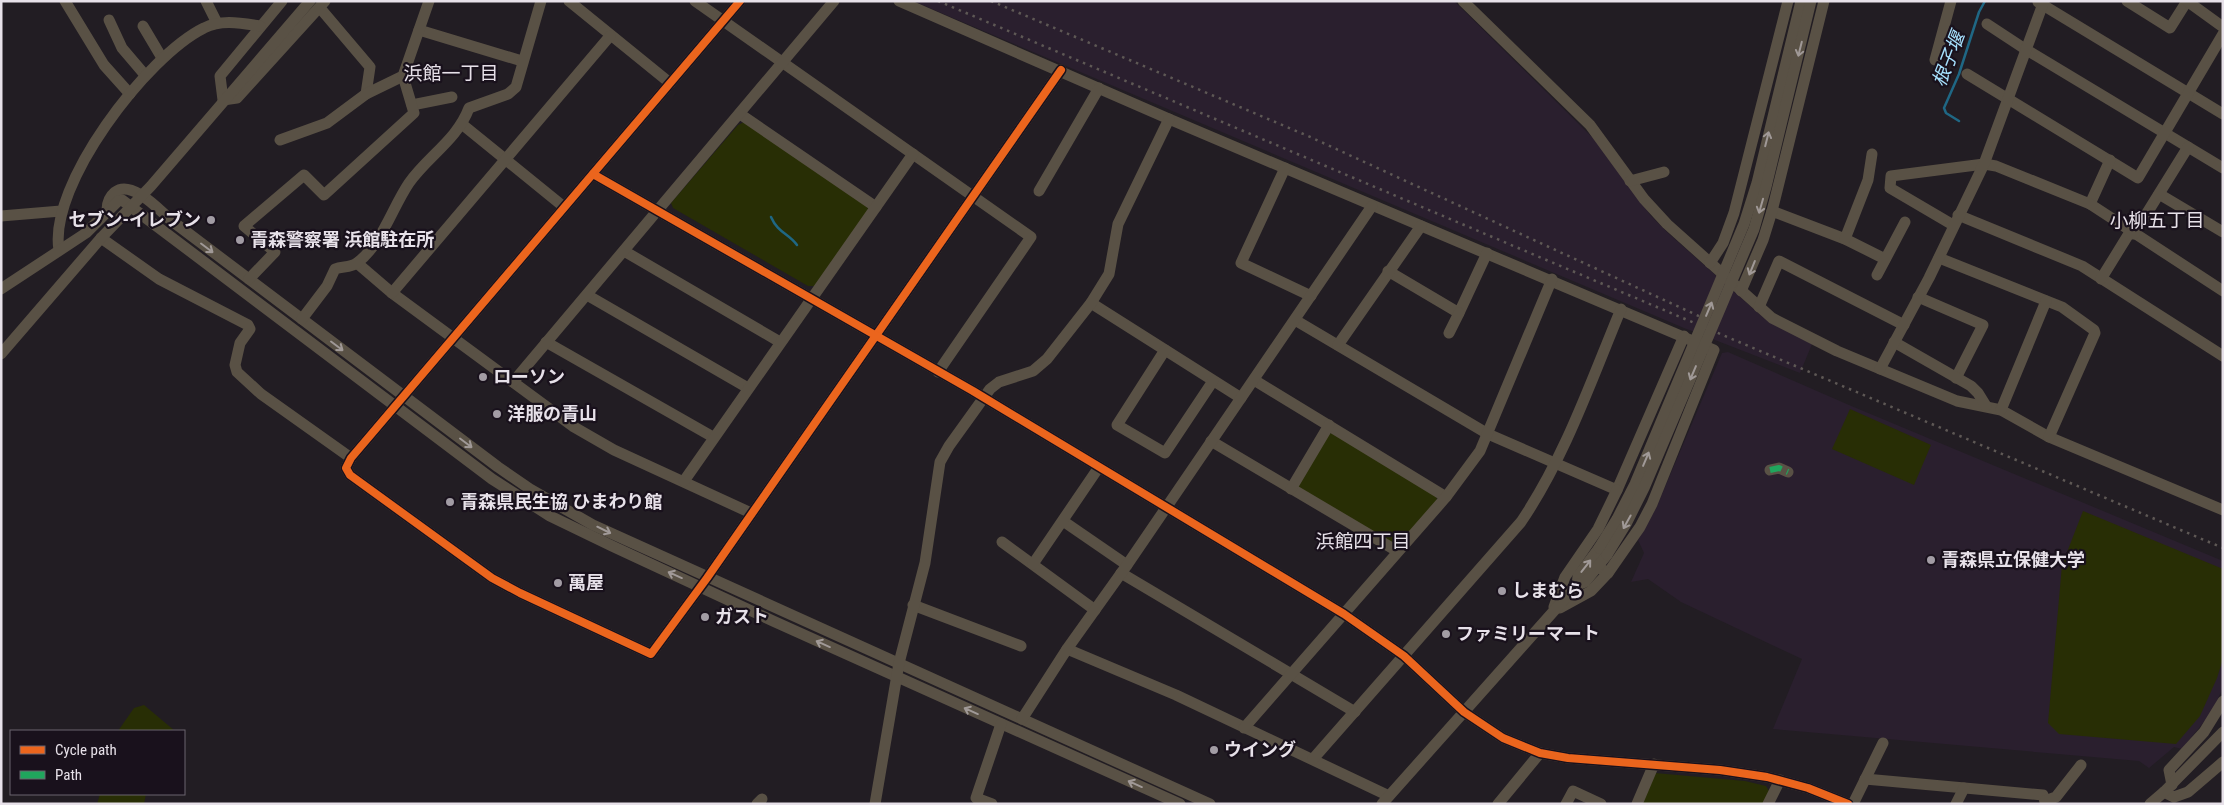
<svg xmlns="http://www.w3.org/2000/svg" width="2224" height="805" font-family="'Roboto Condensed','Noto Sans JP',sans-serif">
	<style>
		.built { fill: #2a1f2e }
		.green { fill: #282e05 }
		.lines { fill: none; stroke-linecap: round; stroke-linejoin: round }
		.stream { stroke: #1f6784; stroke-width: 2.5 }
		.minor { stroke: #595145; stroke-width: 11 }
		.rail { stroke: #5e5855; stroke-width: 2.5; stroke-dasharray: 2.5 5; stroke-linecap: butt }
		.minor-bridge { stroke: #595145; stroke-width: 11 }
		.quiet { stroke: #20a55d; stroke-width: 6; stroke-dasharray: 12 6; stroke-linecap: butt }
		.cycleway-casing { stroke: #19111c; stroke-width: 11 }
		.cycleway { stroke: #eb651d; stroke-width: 8 }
		.oneway { stroke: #a09997 }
		.poi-dot { fill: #a29ca4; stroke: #19111c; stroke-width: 2 }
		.labels { text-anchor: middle; stroke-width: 4.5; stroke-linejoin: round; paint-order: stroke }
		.poi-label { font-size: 18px; font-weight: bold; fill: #e7e1e9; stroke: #19111c; text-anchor: start }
		.water-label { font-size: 19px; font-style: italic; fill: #a7e1fe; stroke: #19111c }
		.neighbourhood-label { font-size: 19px; fill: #e7e1e9; stroke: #19111c }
	</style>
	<rect width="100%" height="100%" fill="#221d23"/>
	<!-- built -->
	<g class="built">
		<path d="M913 1H1454L1595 140 1651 216 1668 233 1764 318 1812 344 1800 373 1684 328Z"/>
		<path d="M1728 352 1849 405 2223 561V688L2211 713 2182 749 2174 747 2149 768 2139 761 1773 729 1802 659 1681 602 1648 579 1631 582 1644 553 1638 540 1656 508 1722 353Z"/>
	</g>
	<!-- green -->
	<g class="green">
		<path d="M744 122 867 206 869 212 816 286H808L673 208 671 203 738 125Z"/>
		<path d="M1850 409 1931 445 1914 485 1832 449Z"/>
		<path d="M1332 433 1436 495 1437 500 1399 544H1394L1299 488 1298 483 1328 434Z"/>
		<path d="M2083 511 2223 569V659L2217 678 2200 716 2176 744 2059 734 2048 723 2062 565Z"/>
		<path d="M144 705 175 731H118L134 708Z"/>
		<path d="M1655 773 1745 781 1766 786 1769 791 1763 804H1640Z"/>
		<path d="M100 794H146L144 804H97Z"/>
	</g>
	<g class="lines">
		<!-- stream -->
		<g class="stream">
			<path d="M1959 121 1946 113 1944 108 1959 74 1979 12 1985 1"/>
			<path d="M771 217C778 233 788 233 797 245"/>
		</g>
		<!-- minor -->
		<g class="minor">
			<path d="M65 1 104 65 130 94"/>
			<path d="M206 1 217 23"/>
			<path d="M282 1 220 76 223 100 237 98 325 1"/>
			<path d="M569 1 670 83"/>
			<path d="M695 1 1031 237 938 372"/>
			<path d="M740 1 351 458 346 468 350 475 492 578 520 593 651 654 707 578 1061 70"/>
			<path d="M899 1 1169 119 1714 350 1652 504 1640 527 1608 573 1598 567"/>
			<path d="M1463 1 1590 125 1644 199 1667 224 1772 318 1837 351 1957 401 2001 410 2049 437 2223 510"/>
			<path d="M2127 1 2170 28 2187 1"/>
			<path d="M2187 1 2223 27"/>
			<path d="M2038 2 2223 114"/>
			<path d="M320 8 370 67 366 94"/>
			<path d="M109 20 122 48 145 75"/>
			<path d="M1987 24 2025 49 2223 168"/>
			<path d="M143 26 162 58"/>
			<path d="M419 30 522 61"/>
			<path d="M1935 60 1951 1"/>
			<path d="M1967 74 2138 178 2223 34"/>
			<path d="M412 105 452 97"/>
			<path d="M740 114 876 207"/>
			<path d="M463 125 564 207"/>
			<path d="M280 140 327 123 366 94 403 76 429 1"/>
			<path d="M1285 168 1241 263 1311 296"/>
			<path d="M593 174 973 391 1344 614 1404 656 1464 712 1503 738 1540 753 1568 758 1720 770 1767 777 1808 788 1848 804"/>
			<path d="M1630 181 1664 172"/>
			<path d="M1039 191 1099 88"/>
			<path d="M2159 194 2223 232"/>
			<path d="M2090 204 2110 160"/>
			<path d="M107 210C107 203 109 197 115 192 132 179 160 211 172 221L498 467 530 489 593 525 1210 804"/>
			<path d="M1772 211 1845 239 1885 259"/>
			<path d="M1958 215 2082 266 2223 356"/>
			<path d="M1 216 61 211"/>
			<path d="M1953 225 1890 188 1891 176 1984 164 1996 166 2090 204 2223 291"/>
			<path d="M2134 234 2188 147"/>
			<path d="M101 238 159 279 248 325 250 329 240 343 235 365 237 372 261 394 351 458"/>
			<path d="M1845 239 1868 180 1872 154"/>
			<path d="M59 250C48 185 147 56 204 28 221 19 241 23 260 26"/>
			<path d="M624 251 780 342"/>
			<path d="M1939 258 2062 307 2094 330 2095 333 2049 437"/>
			<path d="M357 263 392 293 574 427 614 450 751 513"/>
			<path d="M1710 263 1723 243 1734 213 1788 1"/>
			<path d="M1388 271 1459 313 1487 253"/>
			<path d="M1877 275 1905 222"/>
			<path d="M249 279 275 252 244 226 304 175 324 195 414 113 403 76"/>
			<path d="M2101 279 2130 232"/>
			<path d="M1 289 86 233 118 201 122 200 492 479 550 516 612 546 773 621 1180 804"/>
			<path d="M1741 291 1763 240 1772 211 1824 1"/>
			<path d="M392 293 610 36"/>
			<path d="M587 295 748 388"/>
			<path d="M1918 297 1983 325 1956 378"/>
			<path d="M1091 303 1241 398"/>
			<path d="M1759 307 1779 261 1904 325"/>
			<path d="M302 319 327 286 335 269C342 266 350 268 357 263 382 244 392 208 409 183 428 156 457 140 469 108L508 94 516 87 541 1"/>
			<path d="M1295 320 1488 434 1617 490 1684 336"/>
			<path d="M1449 333 1459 313"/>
			<path d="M546 342 713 437"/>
			<path d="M1894 342 1971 386 1978 393 1986 406"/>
			<path d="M1338 345 1421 226"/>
			<path d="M1165 350 1117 425 1165 453 1213 381"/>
			<path d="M1 354 101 238 151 186 310 1"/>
			<path d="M1880 369 1929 278 1984 164 2044 1"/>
			<path d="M1254 380 1446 497"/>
			<path d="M513 382 834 1"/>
			<path d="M2001 410 2046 301"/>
			<path d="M1211 441 1397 551"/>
			<path d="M1770 470 1779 468 1788 472"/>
			<path d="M684 481 913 154"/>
			<path d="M1291 489 1329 425"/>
			<path d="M1063 521 1127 565"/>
			<path d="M1002 542 1095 610"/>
			<path d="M1033 564 1099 467"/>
			<path d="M1121 573 1355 712"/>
			<path d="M1577 585 1578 576 1599 548"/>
			<path d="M913 605 1021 646"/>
			<path d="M1554 607 1565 577 1598 529 1617 490"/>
			<path d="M1560 608 1591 591 1608 573"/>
			<path d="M1067 649 1176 695 1389 796"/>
			<path d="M1022 719 1067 649 1127 565 1372 206"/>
			<path d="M1244 728 1446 497 1480 451 1552 279"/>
			<path d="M1313 759 1521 522C1565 457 1591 381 1621 309"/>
			<path d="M1865 779 2043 795 2046 804"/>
			<path d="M2172 785 2169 770 2204 732 2223 701"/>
			<path d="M2164 792 2174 797 2188 792 2223 762"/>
			<path d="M2045 801 2056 797 2081 765"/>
			<path d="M757 804 762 799"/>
			<path d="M875 804 899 663 925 563 940 462 949 446 990 389 999 382 1033 371 1047 359 1091 303 1109 274 1118 224 1169 119"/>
			<path d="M992 804 976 798 1001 724"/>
			<path d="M1382 804 1577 585 1585 582 1607 555"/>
			<path d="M1498 804 1540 753"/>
			<path d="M1566 804 1573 791 1601 804"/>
			<path d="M1637 804 1654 764"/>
			<path d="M1768 804 1780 780"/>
			<path d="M1853 804 1883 743"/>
			<path d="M1956 804 1964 788"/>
			<path d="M2150 804 2164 792 2223 732"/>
		</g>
		<!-- rail -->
		<g class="rail">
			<path d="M938 1 2223 548"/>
			<path d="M991 1 1308 136 1701 317"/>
		</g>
		<!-- minor-bridge -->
		<g class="minor-bridge">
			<path d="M1599 548 1617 519 1635 484 1744 224 1757 183 1801 1"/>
			<path d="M1607 555 1626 524 1644 488 1754 229 1766 187 1811 1"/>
		</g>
		<!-- quiet -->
		<path class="quiet" d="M1770 470 1779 468 1788 472"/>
		<!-- cycleway casing -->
		<g class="cycleway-casing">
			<g id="cycleway">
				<path d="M740 1 351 458 346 468 350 475 492 578 520 593 651 654 707 578 1061 70"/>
				<path d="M593 174 973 391 1344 614 1404 656 1464 712 1503 738 1540 753 1568 758 1720 770 1767 777 1808 788 1848 804"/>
			</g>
		</g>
		<!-- cycleway -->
		<use href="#cycleway" class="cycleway"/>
	</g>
	<!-- one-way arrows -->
	<defs><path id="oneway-shaft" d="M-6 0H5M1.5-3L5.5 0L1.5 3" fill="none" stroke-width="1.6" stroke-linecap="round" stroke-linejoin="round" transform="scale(1.25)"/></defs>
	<g class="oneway">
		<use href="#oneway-shaft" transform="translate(1800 49) rotate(104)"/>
		<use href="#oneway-shaft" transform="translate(1767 139) rotate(-76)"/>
		<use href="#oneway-shaft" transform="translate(1761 206) rotate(106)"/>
		<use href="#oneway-shaft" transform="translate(207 248) rotate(37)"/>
		<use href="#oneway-shaft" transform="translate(1752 268) rotate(112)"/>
		<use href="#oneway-shaft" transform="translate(1709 309) rotate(-67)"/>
		<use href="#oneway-shaft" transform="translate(337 346) rotate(37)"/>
		<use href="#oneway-shaft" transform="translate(1693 373) rotate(113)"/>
		<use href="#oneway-shaft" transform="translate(466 443) rotate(37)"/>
		<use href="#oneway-shaft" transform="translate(1646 459) rotate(-67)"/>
		<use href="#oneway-shaft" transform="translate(1627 522) rotate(119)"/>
		<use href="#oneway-shaft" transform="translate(604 530) rotate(26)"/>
		<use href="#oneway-shaft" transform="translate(1586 566) rotate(-52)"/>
		<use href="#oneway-shaft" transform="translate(675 575) rotate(-156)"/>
		<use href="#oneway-shaft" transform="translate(823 644) rotate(-156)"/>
		<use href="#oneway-shaft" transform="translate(971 711) rotate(-156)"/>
		<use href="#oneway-shaft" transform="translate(1135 784) rotate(-156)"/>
	</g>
	<!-- markers -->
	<g class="poi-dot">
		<circle cx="211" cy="220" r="5"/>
		<circle cx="240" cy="240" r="5"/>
		<circle cx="483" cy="377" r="5"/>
		<circle cx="497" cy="414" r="5"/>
		<circle cx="450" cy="502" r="5"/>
		<circle cx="1931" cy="560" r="5"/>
		<circle cx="558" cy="583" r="5"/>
		<circle cx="1502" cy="591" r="5"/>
		<circle cx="705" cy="617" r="5"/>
		<circle cx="1446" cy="634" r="5"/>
		<circle cx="1214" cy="750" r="5"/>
	</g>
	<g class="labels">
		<!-- poi labels -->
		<g class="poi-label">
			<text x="201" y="226" text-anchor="end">セブン-イレブン</text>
			<text x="250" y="246">青森警察署 浜館駐在所</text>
			<text x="493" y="383">ローソン</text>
			<text x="507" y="420">洋服の青山</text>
			<text x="460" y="508">青森県民生協 ひまわり館</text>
			<text x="1941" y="566">青森県立保健大学</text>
			<text x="568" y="589">萬屋</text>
			<text x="1512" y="597">しまむら</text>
			<text x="715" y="623">ガスト</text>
			<text x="1456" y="640">ファミリーマート</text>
			<text x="1224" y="756">ウイング</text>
		</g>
		<!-- water labels -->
		<g class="water-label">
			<text transform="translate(1948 59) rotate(-69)" y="7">根子堰</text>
		</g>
		<!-- neighbourhood labels -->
		<g class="neighbourhood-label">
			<text x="451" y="80">浜館一丁目</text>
			<text x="2157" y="227">小柳五丁目</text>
			<text x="1363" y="548">浜館四丁目</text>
		</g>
	</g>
	<!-- border -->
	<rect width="2224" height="805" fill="none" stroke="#e7e1e9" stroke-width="5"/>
	<!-- legend -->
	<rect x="10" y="730" width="175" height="65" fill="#19111c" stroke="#6b646e"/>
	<rect x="20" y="746" width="25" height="8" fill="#eb651d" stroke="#6b646e"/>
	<text x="55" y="755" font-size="15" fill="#e7e1e9">Cycle path</text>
	<rect x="20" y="771" width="25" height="8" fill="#20a55d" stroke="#6b646e"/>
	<text x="55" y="780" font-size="15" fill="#e7e1e9">Path</text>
</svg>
